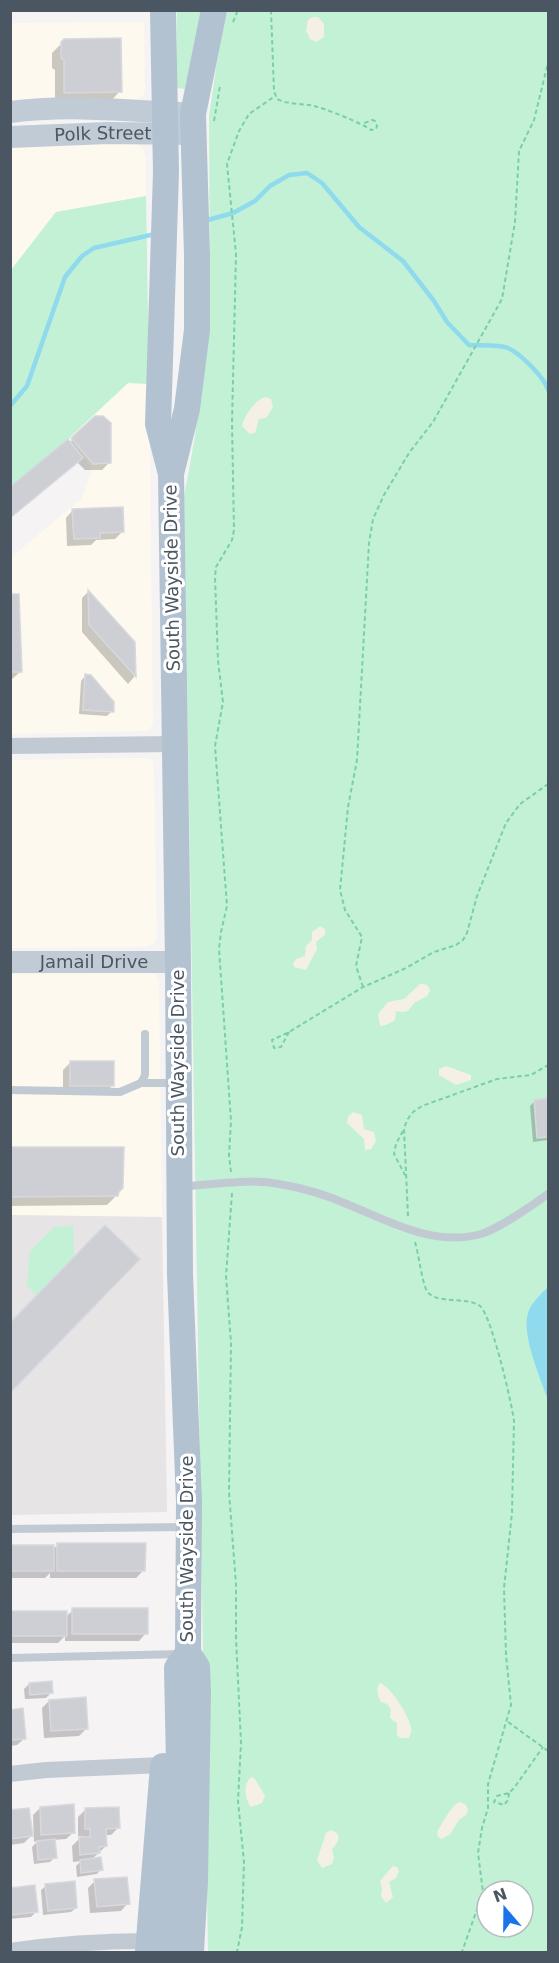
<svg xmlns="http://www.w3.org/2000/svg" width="559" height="1963" font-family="'DejaVu Sans',sans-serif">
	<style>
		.commercial { fill: #fdf9ef }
		.education { fill: #e6e4e5 }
		.green { fill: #c3f1d5; fill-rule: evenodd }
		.sand { fill: #f5f0e5 }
		.water { fill: #90daee }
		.shadow { fill: #0003 }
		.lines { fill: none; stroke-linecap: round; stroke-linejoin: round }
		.stream { stroke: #90daee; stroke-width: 4.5 }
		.building { fill: #cdcfd5; stroke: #d7d9de; stroke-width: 1.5 }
		.path { stroke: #7ad0a6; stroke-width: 2; stroke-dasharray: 4.5 3; stroke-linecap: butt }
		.lane { stroke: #c1cad2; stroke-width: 8 }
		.street { stroke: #c1cad2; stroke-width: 16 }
		.secondary { stroke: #c1cbd6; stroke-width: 22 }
		.primary { stroke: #b3c2d1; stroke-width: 26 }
		.labels { text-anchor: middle; stroke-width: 6; stroke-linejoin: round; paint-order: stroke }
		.street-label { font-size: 18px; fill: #4a5661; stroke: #fff }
	</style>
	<rect width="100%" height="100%" fill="#f5f3f3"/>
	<!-- commercial -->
	<g class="commercial">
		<path d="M144 22 145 89 144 94 139 99 130 103 11 104 10 23Z"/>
		<path d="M137 143 143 149 146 157V196L56 212 11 270V145Z"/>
		<path d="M128 383 149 384 153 724 148 731 11 734 10 558 82 498 92 469 68 439Z"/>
		<path d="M148 758 153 761 154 767 157 932 156 941 152 945 146 947 11 948V760Z"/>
		<path d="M150 973 156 975 159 980 162 1217 11 1215V974Z"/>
	</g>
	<!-- education -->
	<path class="education" d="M10 1215 162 1217 167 1512 11 1515Z"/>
	<!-- green -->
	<g class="green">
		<path d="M177 11H202L185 89 177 88Z"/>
		<path d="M227 11H548V1952H208L184 497 195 436 210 307 209 116 222 27ZM487 1891H523V1927H487Z"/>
		<path d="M146 196 149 384 128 383 68 439 11 487V270L56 212Z"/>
		<path d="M73 1226 74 1257 37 1296 27 1285 30 1251 54 1227Z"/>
	</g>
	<!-- sand -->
	<g class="sand">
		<path d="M313 17H318L324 24V37L316 42 310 39 306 30 308 20Z"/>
		<path d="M265 397 271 399 273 407 266 418 259 419 255 433 250 434 242 426C245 415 254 401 265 397Z"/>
		<path d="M320 926 325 929V935L316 942 317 949 306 970 294 967 293 964 296 959 305 956C307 944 302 950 312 940V932Z"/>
		<path d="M420 984C425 983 430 986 430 991L427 996 414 1003 408 1011 403 1012 396 1011 395 1020 386 1025 380 1026 378 1014 388 1002 404 999Z"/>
		<path d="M446 1066 471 1075V1080L456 1085 439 1075V1069Z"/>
		<path d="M353 1112 362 1115 364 1129 374 1132 376 1141 371 1149 365 1150 364 1139 347 1123 348 1117Z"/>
		<path d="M380 1683C390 1686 410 1717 411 1728 412 1732 410 1734 409 1738H400L397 1735V1723L390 1718 391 1709 387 1704 381 1702C378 1696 375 1689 380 1683Z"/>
		<path d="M252 1777 255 1779 265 1796 262 1803 251 1807C245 1799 242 1783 252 1777Z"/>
		<path d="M459 1802 465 1804 468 1809 467 1814 459 1820 450 1834 442 1839 438 1837 437 1832C442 1824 451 1806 459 1802Z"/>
		<path d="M331 1830 337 1833C341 1840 336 1844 332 1849L334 1858 332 1864 322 1868 317 1860 326 1833Z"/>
		<path d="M393 1866 397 1867 399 1871 396 1878 389 1882 393 1897 386 1903 381 1896 382 1889 380 1881Z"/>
	</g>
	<!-- water -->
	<path class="water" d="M548 1287V1400C541 1379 521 1335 528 1313 531 1303 541 1294 548 1287Z"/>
	<!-- shadow -->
	<g class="shadow">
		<path d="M65 40 120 91 111 101 55 102V70L52 68V53Z"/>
		<path d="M96 417 110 462 102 470H85L77 462 10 518V489L69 443Z"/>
		<path d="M73 510 122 532 115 539 96 540 91 545 67 546 66 518Z"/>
		<path d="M88 592 133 643 134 677 128 684 82 632V598Z"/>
		<path d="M10 596 21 671 10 681Z"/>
		<path d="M85 676 112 711 107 716 79 714 81 681Z"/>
		<path d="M71 1062 113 1085 105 1093H63V1070Z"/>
		<path d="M548 1100V1140L533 1142 530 1106 535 1101Z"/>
		<path d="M10 1148 117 1195 107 1205 10 1206Z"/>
		<path d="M58 1545 144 1570 136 1578H50V1573L45 1578H10V1546L52 1550Z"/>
		<path d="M73 1610 146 1633 139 1641H65V1636L58 1643H10V1612L66 1617Z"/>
		<path d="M29 1684 51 1693 46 1698 25 1699 24 1689Z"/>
		<path d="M49 1701 87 1728 79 1736 44 1738 42 1708Z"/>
		<path d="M10 1711 25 1738 17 1745 10 1746Z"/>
		<path d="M40 1808 74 1832 66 1839 53 1840 55 1857 50 1862 34 1864 32 1847 38 1841 34 1842 33 1815Z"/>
		<path d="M85 1810 119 1827 111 1835H105L106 1846 91 1860 101 1869 97 1874 77 1877 76 1866 81 1861 73 1862 72 1846 82 1836H78V1817Z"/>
		<path d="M10 1812 31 1836 24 1843 10 1845Z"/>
		<path d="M95 1881 128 1903 121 1911 90 1913 88 1888Z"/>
		<path d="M46 1886 76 1908 71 1912 43 1915 41 1890Z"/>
		<path d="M10 1889 36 1912 31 1917 10 1919Z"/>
	</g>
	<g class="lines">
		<!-- stream -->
		<g class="stream">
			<path d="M204 221 233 213 255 201 270 186 289 175 307 173 322 183 359 227 403 261 434 301 447 322 469 345C480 346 497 344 508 348 520 353 545 378 548 390"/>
			<path d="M10 406 27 386 65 277 82 256 94 248 155 234"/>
		</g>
	</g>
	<!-- building -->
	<g class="building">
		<path d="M121 38 122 92 64 93V60L61 58V42L64 39Z"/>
		<path d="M95 416H103L111 423V463L93 464 71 438Z"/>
		<path d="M68 439 83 458 10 518V487Z"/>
		<path d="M123 507 124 532 100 533V538L74 539 72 509Z"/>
		<path d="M88 590 135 642 136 677 89 625Z"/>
		<path d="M10 594H19L22 672H10Z"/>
		<path d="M85 674 91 675 114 702V712L83 710Z"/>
		<rect x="70" y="1061" width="44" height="25"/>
		<path d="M548 1098V1137L537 1138 534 1100Z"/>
		<path d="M10 1147H124L123 1188 119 1192 118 1196 10 1197Z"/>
		<path d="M105 1225 140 1259 10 1393V1323Z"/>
		<path d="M57 1543H146L145 1571H57Z"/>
		<rect x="10" y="1545" width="44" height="26"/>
		<rect x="72" y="1608" width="76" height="26"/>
		<rect x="10" y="1611" width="57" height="25"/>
		<path d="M52 1681 53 1693 30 1695 29 1683Z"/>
		<path d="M86 1697 88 1729 51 1731 49 1700Z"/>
		<path d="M23 1708 26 1739 10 1740V1710Z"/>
		<path d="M74 1804 75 1833 41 1835 40 1807Z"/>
		<path d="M119 1807 120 1828 106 1829 107 1846 99 1847 100 1853 80 1855 79 1837H90V1829H85V1808Z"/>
		<path d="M29 1808 33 1836 10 1839V1810Z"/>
		<path d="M55 1839 57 1858 38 1860 37 1841Z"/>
		<path d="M101 1857 103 1870 81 1873 80 1860Z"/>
		<path d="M127 1877 130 1904 97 1907 94 1879Z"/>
		<path d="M75 1881 77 1908 48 1911 45 1884Z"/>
		<path d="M35 1885 38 1912 10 1915V1888Z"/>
	</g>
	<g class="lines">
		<!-- path -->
		<g class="path">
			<path d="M271 10 274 91 277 99C288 105 302 103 314 106 324 108 364 124 371 130L376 129 377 126 375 121 372 120 362 124"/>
			<path d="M233 22 238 10"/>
			<path d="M214 121 220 86"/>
			<path d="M363 987 356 966 362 937 345 910 340 890 348 807 357 760 369 543 373 519 384 495 409 453 433 422 502 299 515 222 519 151 534 120 548 63"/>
			<path d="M289 1032 281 1047 274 1048 272 1040 289 1032 363 987 404 969 434 952 456 945 463 940 467 933 477 896 506 823 520 804 548 784"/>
			<path d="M403 1131 396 1144 394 1154 405 1175"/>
			<path d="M231 1172 229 1155 231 1121 219 949 221 932 227 906 215 746 223 702 218 661 215 577 216 567 232 540 234 530 232 423 236 254 227 164 239 131 249 114 275 96"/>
			<path d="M232 1193 226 1276 231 1343 229 1492 236 1585V1638L241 1743 238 1801 244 1862 242 1927 237 1952"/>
			<path d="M408 1216 404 1129 407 1120 413 1112 422 1106 497 1079 531 1075 548 1065"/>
			<path d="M415 1242C419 1255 422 1283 427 1291 436 1305 466 1296 480 1306 491 1314 512 1404 514 1421L512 1513 504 1588 506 1655 511 1705 488 1784V1808L482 1828 478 1853 483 1892 462 1952"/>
			<path d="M508 1722 548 1751"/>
			<path d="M509 1793 508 1800 504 1805 494 1802 497 1796 509 1793 514 1788 543 1747"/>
		</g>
		<!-- lane -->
		<g class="lane">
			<path d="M141 1083H177"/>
			<path d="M10 1090 120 1092 141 1083 145 1075V1034"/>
			<path d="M183 1186C214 1185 248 1178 279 1184 303 1188 327 1195 349 1205 391 1222 435 1247 481 1234 498 1229 533 1205 548 1194"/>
			<path d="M10 1529 187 1527"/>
			<path d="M10 1658 181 1654"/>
		</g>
		<!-- street -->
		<g class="street">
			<path d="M10 746 173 744"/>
			<path d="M10 1774 46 1770 163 1765"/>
			<path d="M10 1951C57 1944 102 1941 148 1941"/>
		</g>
		<!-- secondary -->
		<g class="secondary">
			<path d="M10 112C70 104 133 111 193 114"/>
			<path id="s1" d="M10 137 108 133 194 134"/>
			<path id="s2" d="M10 962H178"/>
		</g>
		<!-- primary -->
		<g class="primary">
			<path d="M163 10 166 172 158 424 170 470"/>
			<path d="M148 1952 163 1766"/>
			<path d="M170 1952 175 1886 179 1765 177 1668 188 1653"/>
			<path d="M191 1952 195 1881 198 1693 197 1667 188 1653 189 1502 180 1274 178 962 171 474 187 409 197 330V255L193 114 214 10"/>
		</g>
	</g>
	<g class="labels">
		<!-- street labels -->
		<g class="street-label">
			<text dy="6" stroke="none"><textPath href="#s1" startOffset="93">Polk Street</textPath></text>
			<text transform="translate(172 578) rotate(-91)" y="6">South Wayside Drive</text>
			<text dy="6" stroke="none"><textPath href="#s2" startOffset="84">Jamail Drive</textPath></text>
			<text transform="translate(178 1063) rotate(-90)" y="6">South Wayside Drive</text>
			<text transform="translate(187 1549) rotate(-90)" y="6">South Wayside Drive</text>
		</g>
	</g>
	<!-- border -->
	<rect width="559" height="1963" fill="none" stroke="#4a5661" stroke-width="24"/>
	<!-- north arrow -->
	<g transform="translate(505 1909) rotate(340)"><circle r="28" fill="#ffffff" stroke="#b7bbc0" stroke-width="1.5"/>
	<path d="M0-4.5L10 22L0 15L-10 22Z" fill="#1a73e8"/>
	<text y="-9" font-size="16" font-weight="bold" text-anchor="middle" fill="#4a5661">N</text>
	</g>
</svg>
